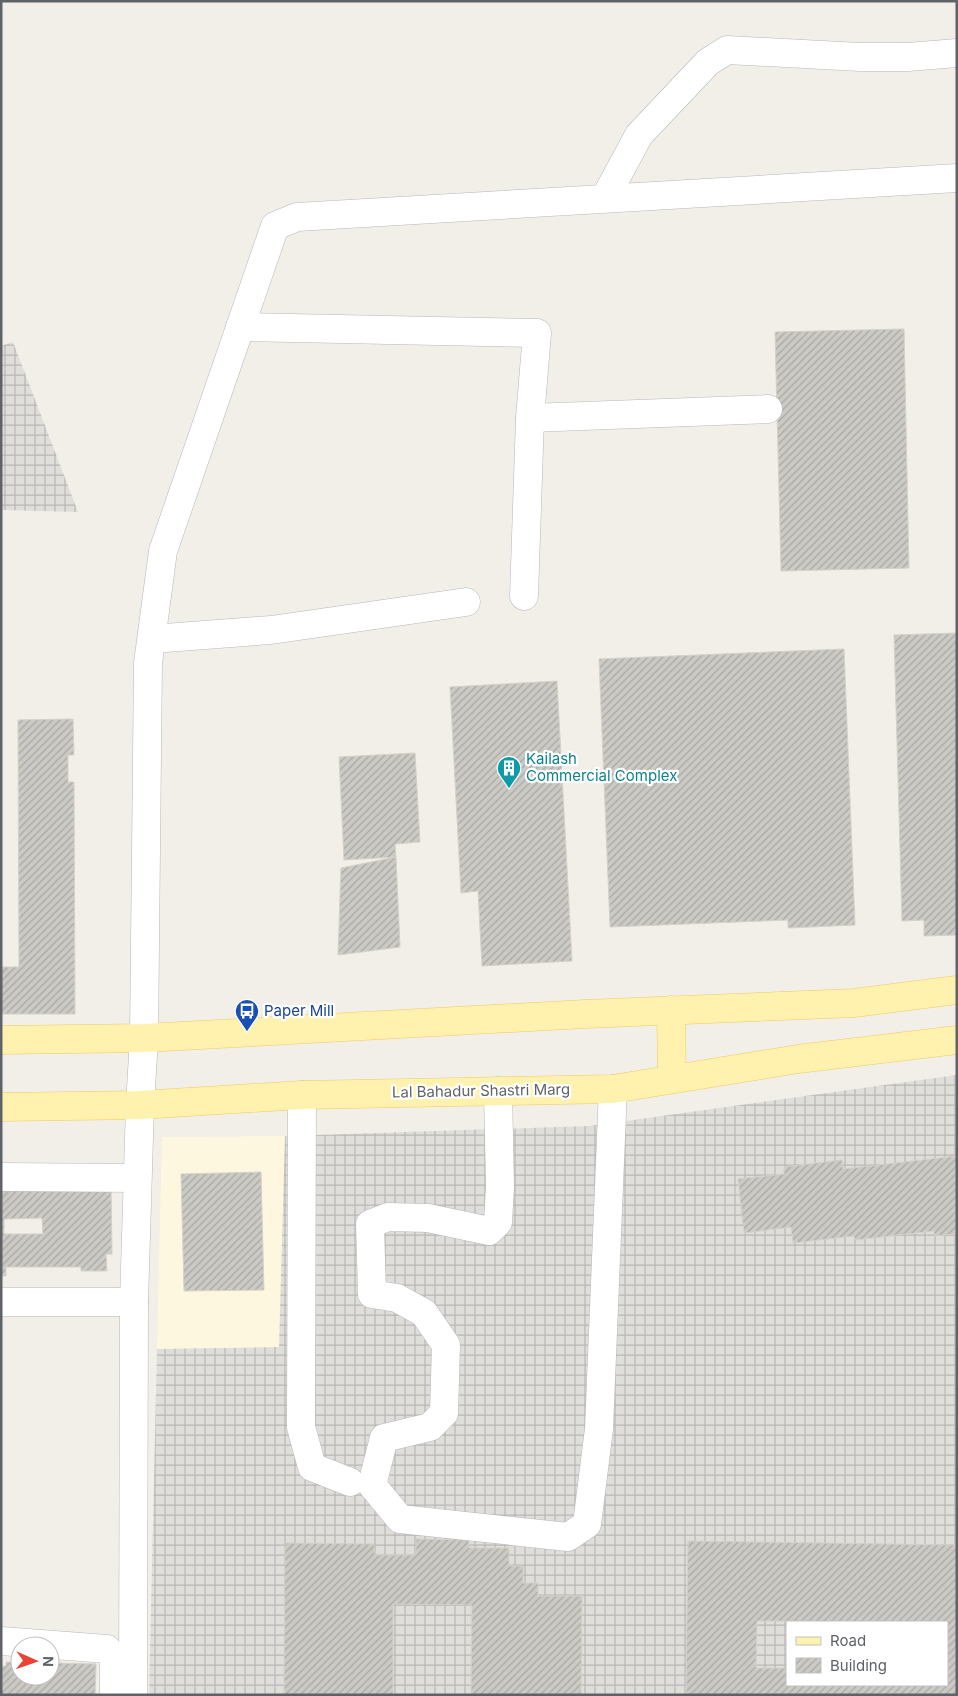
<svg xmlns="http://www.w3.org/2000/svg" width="958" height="1696" font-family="Inter,sans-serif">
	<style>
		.commercial { fill: #fef7e0 }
		.industrial { fill: url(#industrial-grid); fill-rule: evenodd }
		.building { fill: url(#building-hatch); stroke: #d6d1c6; fill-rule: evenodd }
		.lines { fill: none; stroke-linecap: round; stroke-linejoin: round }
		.minor-casing { stroke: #b5b8bc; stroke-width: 29 }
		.major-casing { stroke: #f2c960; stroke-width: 29 }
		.minor { stroke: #fff; stroke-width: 28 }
		.major { stroke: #fff2af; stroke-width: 28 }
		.labels { text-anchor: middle; stroke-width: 4.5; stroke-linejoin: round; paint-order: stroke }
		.culture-label { font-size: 15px; fill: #0d838f; stroke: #fff; text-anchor: start }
		.transit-label { font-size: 15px; fill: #164399; stroke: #fff; text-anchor: start }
		.street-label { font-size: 15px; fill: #5f6368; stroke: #fff }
	</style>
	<defs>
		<pattern id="industrial-grid" width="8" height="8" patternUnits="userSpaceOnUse" patternTransform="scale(1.25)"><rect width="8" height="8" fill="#e0deda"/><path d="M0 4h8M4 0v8" fill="none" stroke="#b9b8b5"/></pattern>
		<pattern id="building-hatch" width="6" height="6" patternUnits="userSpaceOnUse" patternTransform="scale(1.25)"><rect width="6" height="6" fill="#cccac5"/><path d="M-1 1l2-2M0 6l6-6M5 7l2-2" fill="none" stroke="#a9a8a4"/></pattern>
	</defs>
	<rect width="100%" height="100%" fill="#f1efe8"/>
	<!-- commercial -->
	<path class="commercial" d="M285 1136 279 1347 157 1349 162 1137Z"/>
	<!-- industrial -->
	<g class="industrial">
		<path d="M13 342 78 512 1 510V346Z"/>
		<path d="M957 1075V1695H149L157 1349 279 1347 285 1136 590 1126ZM787 1622H947V1685H787Z"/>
	</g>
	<!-- building -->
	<g class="building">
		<path d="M904 329 909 568 781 571 775 332Z"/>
		<path d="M957 633V935L924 936V920L902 921 894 635Z"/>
		<path d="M844 649 855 925 788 928V920L610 927 599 659Z"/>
		<path d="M557 681 572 961 482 966 478 891 461 893 450 687Z"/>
		<path d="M73 719 74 755H68V782H74L75 1014H1V967H19L18 720Z"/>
		<path d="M415 753 420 842 395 844 396 857 344 860 339 757Z"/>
		<path d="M396 857 400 947 338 955 341 868Z"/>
		<path d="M957 1156V1234L934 1236V1231L855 1240 854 1236 793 1243 791 1227 744 1233 738 1179 784 1174V1167L842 1160 843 1169Z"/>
		<path d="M261 1172 264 1290 184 1291 181 1174Z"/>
		<path d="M111 1186 112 1254H106L107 1271H81V1267H6V1276H1V1187ZM42 1218 43 1234H4V1219Z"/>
		<path d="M416 1539 469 1540V1548H509V1566H523V1583H538V1596H582L581 1695H471L472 1605 393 1604V1694L467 1695H284L285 1543 374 1544 375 1555H416Z"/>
		<path d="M688 1541 957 1545V1695H686ZM757 1621 947 1622V1685H787V1668H756Z"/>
		<path d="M6 1662H20V1676H50V1666H58V1663L96 1664 95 1695H1V1666H6Z"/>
	</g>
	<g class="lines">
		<!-- minor casing -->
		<g class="minor-casing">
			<g id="minor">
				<path d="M605 198 639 135 708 62 727 50 860 57H908L957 53"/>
				<path d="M240 327 537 333 530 418 768 409"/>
				<path d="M524 596 530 418"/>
				<path d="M152 639 271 630 466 602"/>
				<path d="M498 1091 500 1187 498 1222 489 1231 428 1218 388 1217 370 1224 372 1294 397 1298 424 1313 446 1345 444 1413 430 1427 384 1438 372 1485 400 1519 568 1537 587 1524 599 1429 613 1089"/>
				<path d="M302 1095 301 1427 312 1467 350 1482"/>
				<path d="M1 1177 137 1178"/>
				<path d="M1 1302H134"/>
				<path d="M1 1641 107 1649 114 1659V1695"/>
				<path d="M133 1695 134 1302 140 1105 144 1038 148 663 163 551 275 226 297 217 957 178"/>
			</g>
		</g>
		<!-- major casing -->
		<g class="major-casing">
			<g id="major">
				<path d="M671 1010 672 1079"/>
				<path d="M1 1040 144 1038 585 1014 854 1003 957 990"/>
				<path d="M1 1107 140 1105 302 1095 613 1089 798 1059 957 1040"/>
			</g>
		</g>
		<!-- minor -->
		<use href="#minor" class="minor"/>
		<!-- major -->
		<use href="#major" class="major"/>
	</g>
	<!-- icons -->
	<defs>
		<g id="building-pin" transform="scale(1.25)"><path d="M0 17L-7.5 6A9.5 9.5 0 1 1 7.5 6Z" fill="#0f9aa8" stroke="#fff"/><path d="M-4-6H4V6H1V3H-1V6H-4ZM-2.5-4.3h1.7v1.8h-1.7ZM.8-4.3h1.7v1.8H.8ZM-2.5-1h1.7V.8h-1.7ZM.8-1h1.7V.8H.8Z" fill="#fff"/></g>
		<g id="bus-pin" transform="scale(1.25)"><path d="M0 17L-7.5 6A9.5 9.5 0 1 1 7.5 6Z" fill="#1a4fb4" stroke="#fff"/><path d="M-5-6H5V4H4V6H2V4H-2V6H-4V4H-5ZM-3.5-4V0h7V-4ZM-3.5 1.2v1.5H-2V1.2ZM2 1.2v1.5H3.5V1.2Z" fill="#fff"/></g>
	</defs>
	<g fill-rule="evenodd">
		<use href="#building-pin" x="509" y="768"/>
		<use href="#bus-pin" x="247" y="1011"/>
	</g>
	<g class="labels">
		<!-- culture labels -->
		<g class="culture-label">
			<text x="526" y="764">Kailash<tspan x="526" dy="17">Commercial Complex</tspan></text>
		</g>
		<!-- transit labels -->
		<g class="transit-label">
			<text x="264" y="1016">Paper Mill</text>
		</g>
		<!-- street labels -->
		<g class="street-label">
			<text transform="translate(481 1091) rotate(-1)" y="5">Lal Bahadur Shastri Marg</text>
		</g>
	</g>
	<!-- border -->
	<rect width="958" height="1696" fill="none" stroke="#5f6368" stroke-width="5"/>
	<!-- legend -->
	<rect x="786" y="1621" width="162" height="65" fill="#ffffff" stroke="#bfc1c3"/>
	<rect x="796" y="1637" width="25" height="8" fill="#fff2af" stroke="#bfc1c3"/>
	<text x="830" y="1646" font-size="15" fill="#5f6368">Road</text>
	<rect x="796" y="1658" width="25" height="15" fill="url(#building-hatch)" stroke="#bfc1c3"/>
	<text x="830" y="1671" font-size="15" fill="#5f6368">Building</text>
	<!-- north arrow -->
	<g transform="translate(35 1661) rotate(92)"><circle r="24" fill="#ffffff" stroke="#bfc1c3"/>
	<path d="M0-4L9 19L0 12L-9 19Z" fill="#ea4335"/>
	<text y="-8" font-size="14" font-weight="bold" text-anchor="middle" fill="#5f6368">N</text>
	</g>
</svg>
